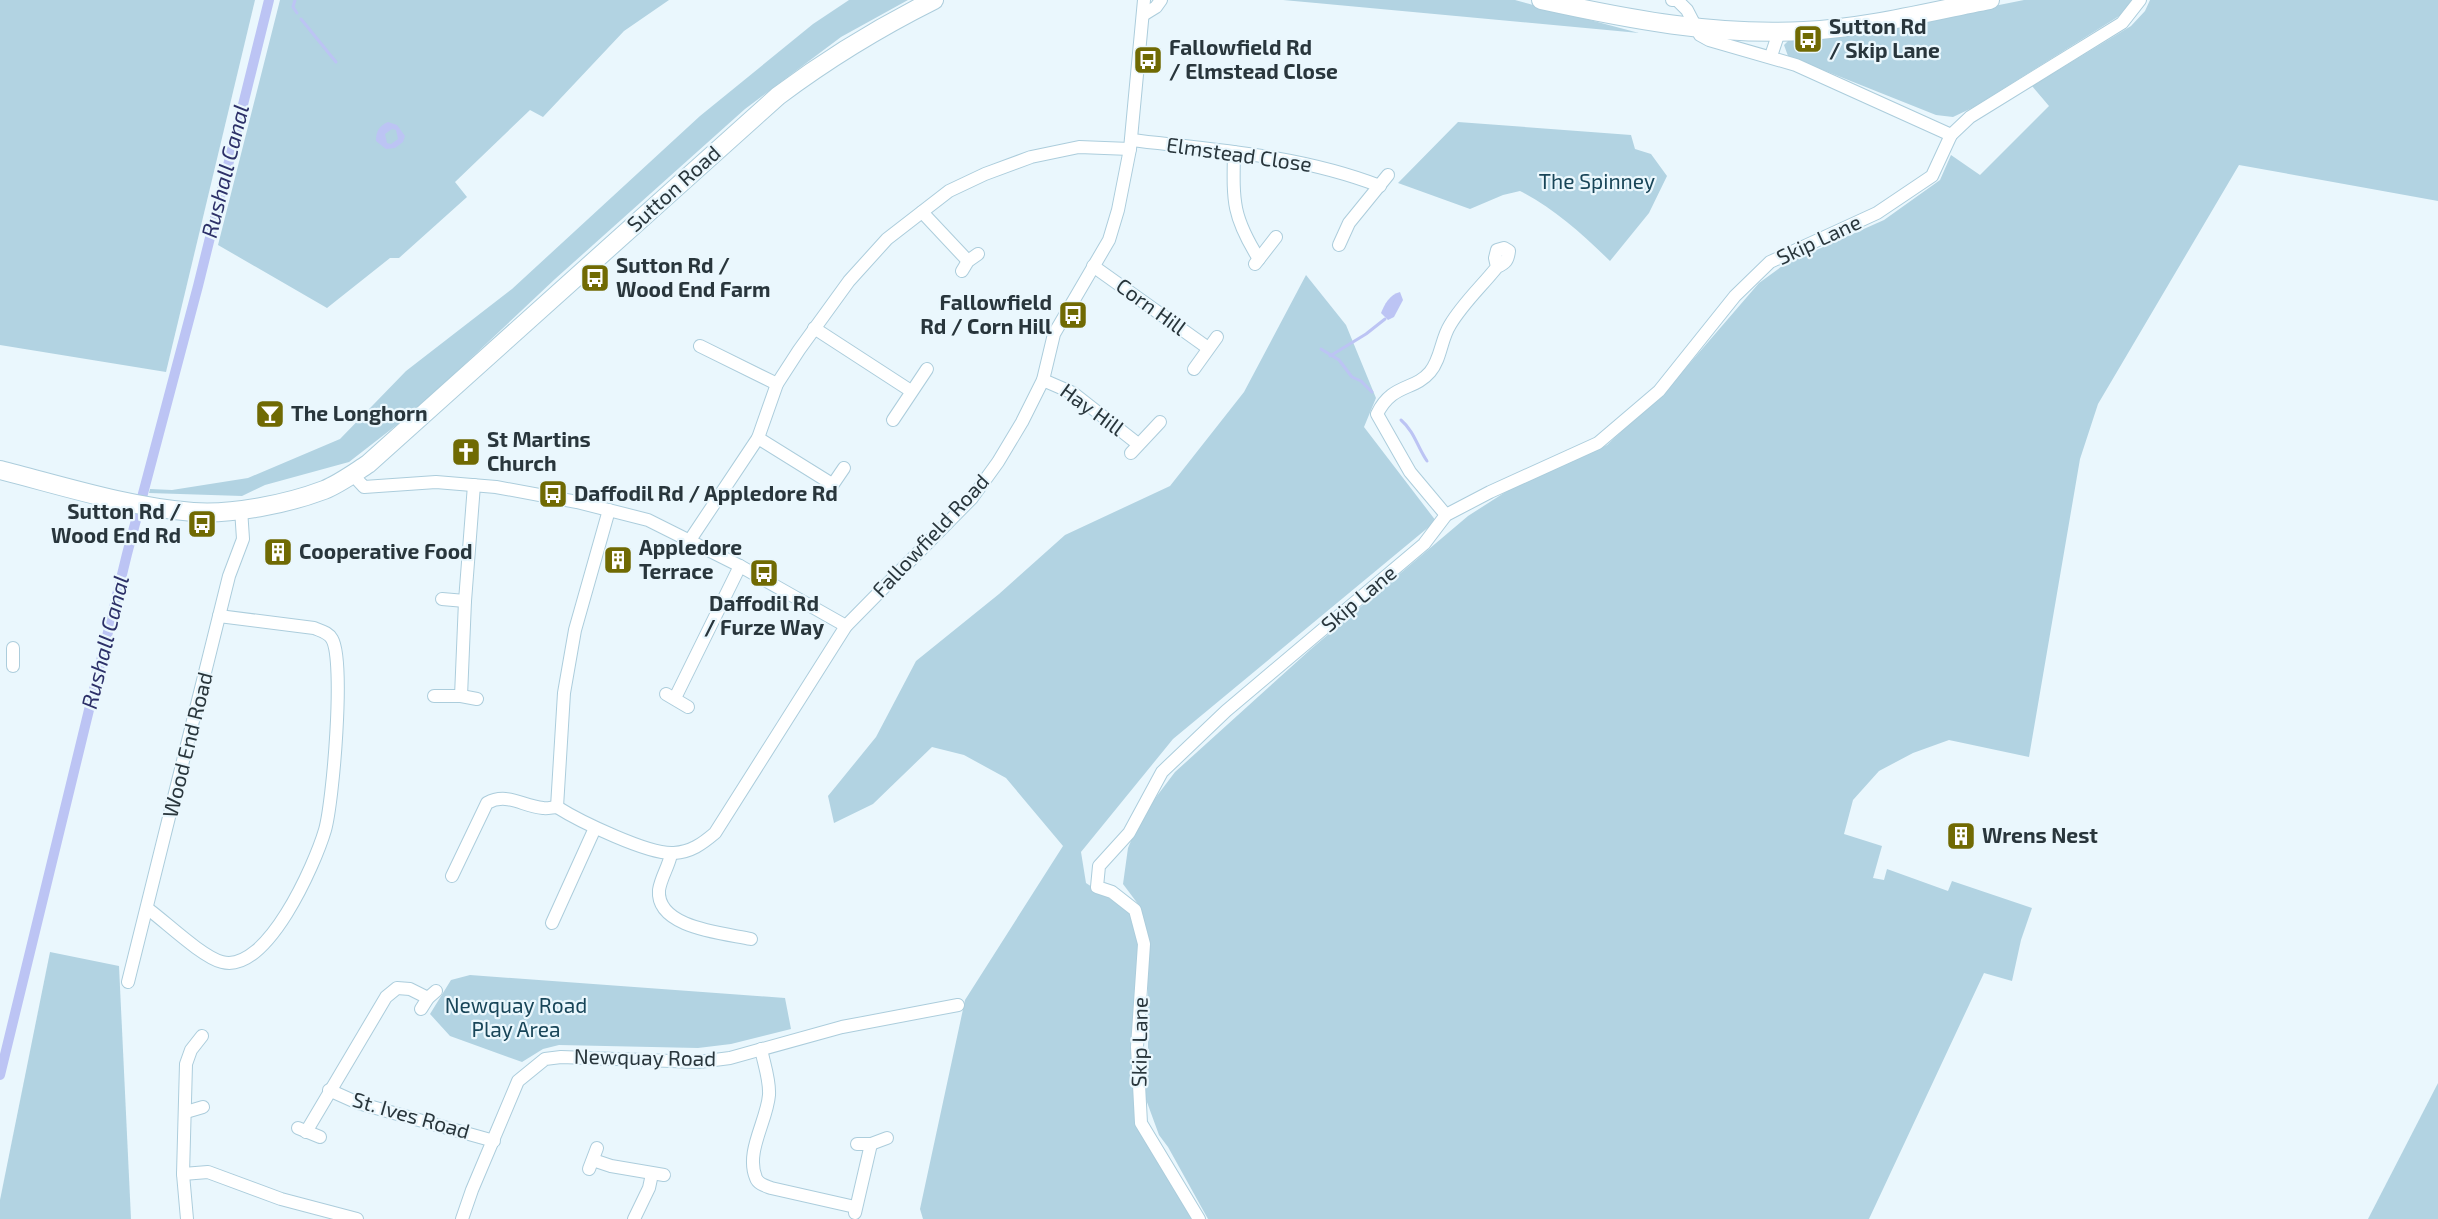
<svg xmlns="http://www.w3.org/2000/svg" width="2438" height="1219" font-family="'Exo 2',sans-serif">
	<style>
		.green { fill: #b2d3e2 }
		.water { fill: #bcc4f4; fill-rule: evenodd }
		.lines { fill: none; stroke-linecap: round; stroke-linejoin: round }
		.stream { stroke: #bcc4f4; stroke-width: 3 }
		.canal { stroke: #bcc4f4; stroke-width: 10 }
		.minor-casing { stroke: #accddc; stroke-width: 14 }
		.secondary-casing { stroke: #accddc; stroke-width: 20 }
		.minor { stroke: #fff; stroke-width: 12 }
		.secondary { stroke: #fff; stroke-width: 18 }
		.labels { text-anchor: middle; stroke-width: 4.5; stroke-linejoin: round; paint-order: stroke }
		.poi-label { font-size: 21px; font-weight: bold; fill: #29363c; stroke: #eaf7fd; text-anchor: start }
		.street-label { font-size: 21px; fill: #29363c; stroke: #eaf7fd }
		.park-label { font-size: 21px; fill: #184558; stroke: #eaf7fd }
		.water-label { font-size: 22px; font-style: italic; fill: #2c3068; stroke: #eaf7fd }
	</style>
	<rect width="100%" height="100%" fill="#eaf7fd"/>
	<!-- green -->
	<g class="green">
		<path d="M0 0H255L166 372 0 345Z"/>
		<path d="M280 0H669L624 31 543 117 530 110 455 182 467 197 399 258H390L327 308 218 245Z"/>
		<path d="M849 0H908L841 37 745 109 555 279 416 410 349 462 265 485 242 496 149 493 150 489 172 490 248 478 340 439 406 371 512 289 700 116 813 24Z"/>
		<path d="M1283 0H1515L1639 33 1316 3Z"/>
		<path d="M2024 0H2133L2124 13 1974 107 1953 117 1936 115 1788 56 1784 45 1790 39 1909 23Z"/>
		<path d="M2150 0H2438V201L2239 165 2098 404 2080 459 2029 757 1949 740 1913 753 1879 771 1853 800 1844 834 1882 846 1873 878 1884 880 1887 869 1948 891 1952 881 2032 908 2021 940 2012 981 1984 973 1869 1219H1208L1168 1147 1159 1135 1140 1083 1148 1048V948L1141 908 1123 884 1128 848 1141 817 1175 772 1311 649 1468 516 1507 491 1607 445 1671 385 1759 283 1785 264 1884 220 1940 180 1951 155 1980 175 2049 106 2032 86 2131 26 2145 11Z"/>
		<path d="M1458 122 1631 135 1635 149 1651 154 1667 176 1649 213 1610 261C1582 234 1555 209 1520 191L1503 195 1470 209 1398 183Z"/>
		<path d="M1306 275 1346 325 1376 398 1364 427 1436 521 1173 739 1081 852 1086 883 1130 912 1139 944 1136 1118 1193 1219H923L920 1209 965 1000 1063 846 1006 778 964 755 932 747 873 804 834 823 828 796 876 737 916 661 999 594 1065 535 1170 486 1244 392Z"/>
		<path d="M50 952 119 966 131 1219H0V1200Z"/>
		<path d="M470 975 785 998 791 1029 731 1044 698 1048 559 1045 543 1049 522 1062 450 1036 430 1014 451 980Z"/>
		<path d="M2438 1083V1219H2368Z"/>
	</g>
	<!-- water -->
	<g class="water">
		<path d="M388 122 397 125 405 136 403 142 395 148 386 149 376 141C376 131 379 126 388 122ZM392 129 396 130 398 139 391 144 387 143 385 134Z"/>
		<path d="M1400 292 1403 300 1394 317 1388 320 1381 313C1384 305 1390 294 1400 292Z"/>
	</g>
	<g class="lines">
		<!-- stream -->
		<g class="stream">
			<path d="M295 0 293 7 297 13"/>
			<path d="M301 19 336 62"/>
			<path d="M1321 349 1339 360 1352 377 1361 381 1372 392"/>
			<path d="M1330 356 1366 334 1385 319"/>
			<path d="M1401 420C1414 431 1418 448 1427 461"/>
		</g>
		<!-- canal -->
		<path class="canal" d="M0 1075 127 554 198 286 269 0"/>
		<!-- minor casing -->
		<g class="minor-casing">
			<g id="minor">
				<path d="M1672 0H1677L1687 10 1700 35 1709 40 1796 65 1951 135"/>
				<path d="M1143 15 1156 7 1161 0"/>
				<path d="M1771 56 1779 32"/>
				<path d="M1131 140C1216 150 1300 155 1380 186"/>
				<path d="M1234 152C1233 201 1232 216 1259 259"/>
				<path d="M922 212 968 261"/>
				<path d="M1339 245 1349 223 1388 175"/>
				<path d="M1255 264 1276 237"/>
				<path d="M1093 266 1208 348"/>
				<path d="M962 271 968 261 978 254"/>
				<path d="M814 328 911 391"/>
				<path d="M700 346 777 384"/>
				<path d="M1194 369 1217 337"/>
				<path d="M1043 380 1073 393 1138 444"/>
				<path d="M893 420 927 369"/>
				<path d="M758 438 832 484"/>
				<path d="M1131 453 1160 422"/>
				<path d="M352 474 364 487 436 482 496 487 577 502 648 520 740 566 846 626"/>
				<path d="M827 493 844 468"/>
				<path d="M1446 515 1410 472 1377 414C1392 383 1414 391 1430 372 1441 359 1441 339 1450 325 1463 303 1482 286 1497 267L1495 258 1497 250 1504 248 1509 251C1508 260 1506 263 1497 267"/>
				<path d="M690 540 758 438 777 384 799 350 849 281 887 239 949 191 985 174 1031 157 1079 147 1130 149"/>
				<path d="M442 599 465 601"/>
				<path d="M13 648V666"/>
				<path d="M666 694 688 707"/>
				<path d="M434 696H461L477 699"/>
				<path d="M461 696 465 601 474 485"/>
				<path d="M675 698 740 566"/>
				<path d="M557 807C579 821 649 855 674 853 691 852 702 844 715 833L846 626 972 498 998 462 1022 422 1043 380 1054 334 1109 240 1118 210 1130 149 1144 0"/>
				<path d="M557 807 564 693 575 630 609 510"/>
				<path d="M671 854C669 866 661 877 659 890 656 928 723 933 751 939"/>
				<path d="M452 876 487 803C507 792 522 806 543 808 547 809 553 807 557 807"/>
				<path d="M148 909C166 922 202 957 222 962 267 974 315 864 325 830 333 802 345 661 332 639 328 632 321 631 314 628L219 616"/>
				<path d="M552 923 595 828"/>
				<path d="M128 982 229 576 243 539 241 509"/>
				<path d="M421 1009 428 998 436 991"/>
				<path d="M761 1049C764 1064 770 1080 769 1095 767 1121 745 1152 756 1178 758 1184 766 1186 771 1188L855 1207"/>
				<path d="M329 1090 358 1103 494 1141"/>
				<path d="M186 1112 203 1107"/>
				<path d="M298 1128 320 1137"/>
				<path d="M306 1132 386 997 397 988 410 989 428 998"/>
				<path d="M857 1144H871L887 1138"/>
				<path d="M593 1160 611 1166 664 1175"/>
				<path d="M589 1169 597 1148"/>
				<path d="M183 1174 208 1172 281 1199 357 1219"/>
				<path d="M855 1213 871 1144"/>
				<path d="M187 1219 183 1174 186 1064 191 1050 202 1036"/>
				<path d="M462 1219 472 1190 518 1081 545 1059 561 1057 699 1062 730 1058 842 1027 958 1005"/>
				<path d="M634 1219 649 1188 652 1174"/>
				<path d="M1199 1219 1141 1123 1137 1047 1144 944 1135 910 1112 892 1097 887 1099 866 1129 833 1162 772 1226 711 1424 544 1446 515 1490 492 1598 443 1659 391 1735 296 1770 262 1877 213 1932 176 1951 135 1970 117 2122 23 2140 0"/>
			</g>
		</g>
		<!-- secondary casing -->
		<g class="secondary-casing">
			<g id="secondary">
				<path d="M1541 0C1628 19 1715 36 1804 31 1867 28 1928 12 1990 0"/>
				<path d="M0 470C63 486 128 507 193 512 232 515 287 504 324 490 339 484 354 473 368 464L778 96C830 57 876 29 934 0"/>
			</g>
		</g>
		<!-- minor -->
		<use href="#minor" class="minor"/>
		<!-- secondary -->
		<use href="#secondary" class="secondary"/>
	</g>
	<!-- icons -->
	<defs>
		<g id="bus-square" transform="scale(1.5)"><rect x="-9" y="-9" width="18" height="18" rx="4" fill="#706a03" stroke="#eaf7fd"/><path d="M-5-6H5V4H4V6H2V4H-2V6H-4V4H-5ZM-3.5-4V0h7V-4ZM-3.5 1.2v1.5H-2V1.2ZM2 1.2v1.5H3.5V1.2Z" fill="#fff"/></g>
		<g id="bar-square" transform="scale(1.5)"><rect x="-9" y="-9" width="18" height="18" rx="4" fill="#706a03" stroke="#eaf7fd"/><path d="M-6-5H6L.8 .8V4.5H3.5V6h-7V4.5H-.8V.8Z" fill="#fff"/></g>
		<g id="church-square" transform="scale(1.5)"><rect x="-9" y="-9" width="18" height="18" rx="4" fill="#706a03" stroke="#eaf7fd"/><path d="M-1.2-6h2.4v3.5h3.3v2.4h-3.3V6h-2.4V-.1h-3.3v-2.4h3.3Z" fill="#fff"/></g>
		<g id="building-square" transform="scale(1.5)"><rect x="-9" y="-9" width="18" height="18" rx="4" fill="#706a03" stroke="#eaf7fd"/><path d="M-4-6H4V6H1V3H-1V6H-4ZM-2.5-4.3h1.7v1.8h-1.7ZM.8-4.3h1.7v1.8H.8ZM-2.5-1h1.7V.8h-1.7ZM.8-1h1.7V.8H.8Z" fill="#fff"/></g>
	</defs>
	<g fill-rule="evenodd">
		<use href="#bus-square" x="1808" y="39"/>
		<use href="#bus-square" x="1148" y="60"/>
		<use href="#bus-square" x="595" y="278"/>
		<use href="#bus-square" x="1073" y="315"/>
		<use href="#bar-square" x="270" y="414"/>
		<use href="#church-square" x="466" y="452"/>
		<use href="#bus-square" x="553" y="494"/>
		<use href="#bus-square" x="202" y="524"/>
		<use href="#building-square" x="278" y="552"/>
		<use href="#building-square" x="618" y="560"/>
		<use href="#bus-square" x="764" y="573"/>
		<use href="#building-square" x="1961" y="836"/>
	</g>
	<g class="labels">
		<!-- poi labels -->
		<g class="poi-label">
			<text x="1829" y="34">Sutton Rd<tspan x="1829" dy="24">/ Skip Lane</tspan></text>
			<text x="1169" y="55">Fallowfield Rd<tspan x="1169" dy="24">/ Elmstead Close</tspan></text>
			<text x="616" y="273">Sutton Rd /<tspan x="616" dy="24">Wood End Farm</tspan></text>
			<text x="1052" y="310" text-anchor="end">Fallowfield<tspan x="1052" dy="24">Rd / Corn Hill</tspan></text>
			<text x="291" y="421">The Longhorn</text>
			<text x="487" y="447">St Martins<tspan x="487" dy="24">Church</tspan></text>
			<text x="574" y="501">Daffodil Rd / Appledore Rd</text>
			<text x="181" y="519" text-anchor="end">Sutton Rd /<tspan x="181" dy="24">Wood End Rd</tspan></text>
			<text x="639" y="555">Appledore<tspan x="639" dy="24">Terrace</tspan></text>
			<text x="299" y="559">Cooperative Food</text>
			<text x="764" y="611" text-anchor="middle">Daffodil Rd<tspan x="764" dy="24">/ Furze Way</tspan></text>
			<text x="1982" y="843">Wrens Nest</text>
		</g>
		<!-- street labels -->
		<g class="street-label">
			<text transform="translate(1239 155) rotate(8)" y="7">Elmstead Close</text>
			<text transform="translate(674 189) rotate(-42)" y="7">Sutton Road</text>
			<text transform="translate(1819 240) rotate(-25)" y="7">Skip Lane</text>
			<text transform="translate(1151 307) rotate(36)" y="7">Corn Hill</text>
			<text transform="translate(1092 410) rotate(36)" y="7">Hay Hill</text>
			<text transform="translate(931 536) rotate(-47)" y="7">Fallowfield Road</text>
			<text transform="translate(1359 599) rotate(-40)" y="7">Skip Lane</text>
			<text transform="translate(188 745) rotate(-76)" y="7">Wood End Road</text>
			<text transform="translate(1140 1042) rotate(-89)" y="7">Skip Lane</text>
			<text transform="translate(645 1058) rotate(1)" y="7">Newquay Road</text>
			<text transform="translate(411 1116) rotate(16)" y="7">St. Ives Road</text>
		</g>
		<!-- park labels -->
		<g class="park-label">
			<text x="1597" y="189">The Spinney</text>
			<text x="516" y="1013">Newquay Road<tspan x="516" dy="24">Play Area</tspan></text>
		</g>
		<!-- water labels -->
		<g class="water-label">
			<text transform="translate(225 171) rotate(-76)" y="8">Rushall Canal</text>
			<text transform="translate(105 642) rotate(-76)" y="8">Rushall Canal</text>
		</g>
	</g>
</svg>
